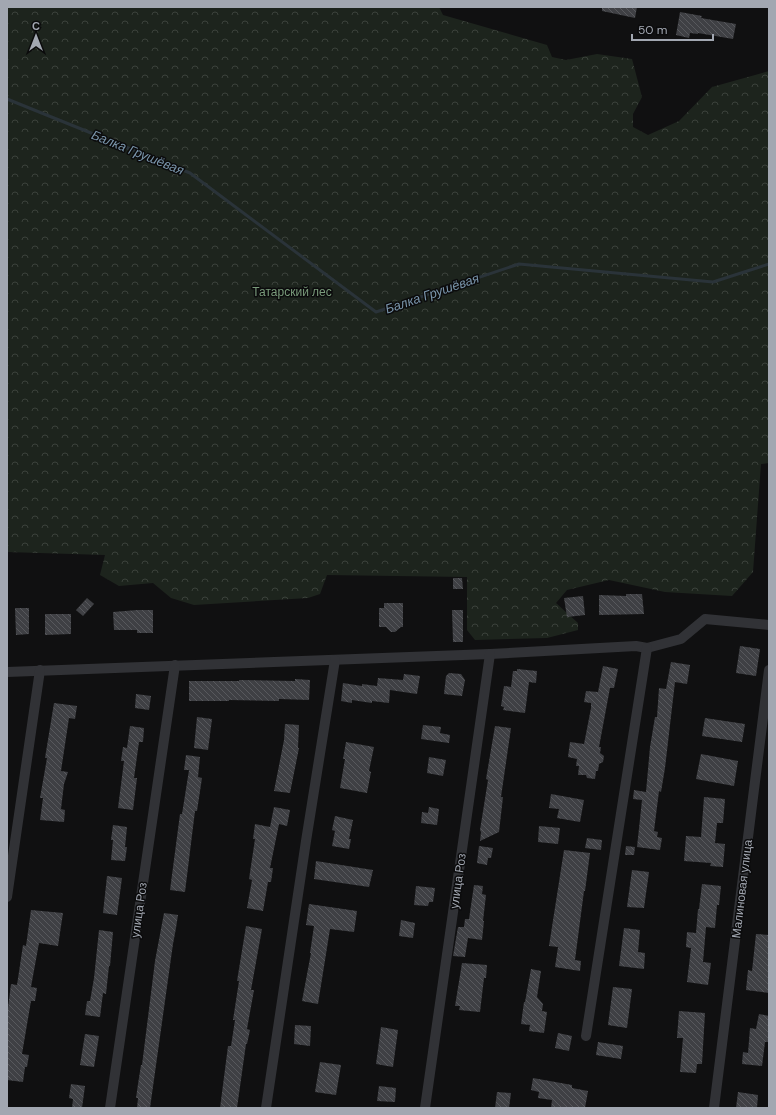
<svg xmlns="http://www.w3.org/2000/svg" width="776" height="1115" font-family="'DM Sans',sans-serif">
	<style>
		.forest { fill: url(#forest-crowns) }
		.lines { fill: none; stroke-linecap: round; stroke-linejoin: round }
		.stream { stroke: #2a3339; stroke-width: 3 }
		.building { fill: url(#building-back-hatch) }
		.street { stroke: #313236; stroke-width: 10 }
		.labels { text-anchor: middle; stroke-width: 3; stroke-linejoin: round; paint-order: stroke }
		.park-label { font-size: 12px; fill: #7a9b7b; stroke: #0b0b0c }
		.street-label { font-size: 12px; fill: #a2a7b1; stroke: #0b0b0c }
		.water-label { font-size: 13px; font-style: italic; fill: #7a95ab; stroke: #0b0b0c }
	</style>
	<defs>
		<pattern id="forest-crowns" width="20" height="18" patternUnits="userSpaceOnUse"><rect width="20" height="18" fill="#1d241d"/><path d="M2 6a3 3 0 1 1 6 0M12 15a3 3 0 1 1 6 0" fill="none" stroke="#3b413b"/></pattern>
		<pattern id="building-back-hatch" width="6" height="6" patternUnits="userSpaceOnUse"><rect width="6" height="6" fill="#3f4044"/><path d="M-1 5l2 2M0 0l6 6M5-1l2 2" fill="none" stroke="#58595d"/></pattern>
	</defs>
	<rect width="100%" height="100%" fill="#101011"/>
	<!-- forest -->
	<path class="forest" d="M7 7H439L443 15 547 45 552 57 566 60 597 54 632 59 642 97 633 114V127L648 135 679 121 712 87 769 71V463L761 464 753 572 732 596 665 592 609 580 567 590 556 603 578 623V630L547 638 475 640 467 630V577L327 575 320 594 308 598 194 605 171 598 153 583 119 586 100 575 105 555 7 552Z"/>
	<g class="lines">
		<!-- stream -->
		<path class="stream" d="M7 99 190 173 376 312 519 264 713 282 769 264"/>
	</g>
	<!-- building -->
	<g class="building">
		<path d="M602 7H637L635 18 602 11Z"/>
		<path d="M680 12 702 16 701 18 736 24 733 39 698 33V34L690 33 689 38 676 35Z"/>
		<path d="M453 578H462L463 589H453Z"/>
		<path d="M626 594H642L644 614 599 615V595L626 596Z"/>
		<path d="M583 596 585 615 567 617 564 598Z"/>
		<path d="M87 598 94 604 83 616 76 610Z"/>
		<path d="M384 603H403V627H401L395 632H391L386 627H379V608H384Z"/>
		<path d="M15 608H29V634L16 635Z"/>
		<path d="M137 610H153V633H137V630H114L113 612Z"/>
		<path d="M452 610H463V642H453Z"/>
		<path d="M45 614H71V634L45 635Z"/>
		<path d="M740 646 760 649 756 676 736 673Z"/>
		<path d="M671 662 690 665 687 684 675 682 665 768 661 792 659 791 654 831 658 832 657 837 662 838 660 850 637 847 642 800 633 799 634 790 646 792 650 747 655 717H657L659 688 666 689Z"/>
		<path d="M603 666 618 669 614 688H610L599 747H601L600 753 604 756 603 762 599 764 598 771H596L595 779 587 778 586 775H578L579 766H576L577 759 568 757 570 742 584 744 591 708V703L584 702 586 691 598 692Z"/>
		<path d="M517 669 537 671 536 683 529 682 525 713 503 710 504 707 501 706 504 686 511 687 513 671H517Z"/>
		<path d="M449 673 461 674 465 680 462 696 444 694 446 676Z"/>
		<path d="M404 674 420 676 417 694 390 690 389 703 372 701V703L352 700V703L341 701 343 683 362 686V684L377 686 378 678 403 680Z"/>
		<path d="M295 679 310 680 309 700 279 699V701L229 700V701H189V681H239V680L295 681Z"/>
		<path d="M136 694 151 696 149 710 135 708Z"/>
		<path d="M54 703 77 706 75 719 69 718 61 771 68 772 64 784 61 809 65 810 64 822 40 820 43 798H40L47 758H45Z"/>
		<path d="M197 717 212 719 208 750 194 748Z"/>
		<path d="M705 718 745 724 742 742 702 736Z"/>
		<path d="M285 724 299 725 298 748H299L290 793 274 791 284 740Z"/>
		<path d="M423 725 441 727 440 733 450 735 449 743 421 739Z"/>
		<path d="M130 726 144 728 143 742H139L134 778H137L133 810 118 808 124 761H121L123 747 127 748Z"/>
		<path d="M495 726 511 728 501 797H503L499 832 480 841 481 832 480 830 488 780 486 779Z"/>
		<path d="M346 742 374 747 369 771 371 772 367 793 340 788 345 759H343Z"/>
		<path d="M701 754 738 761 734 786 696 779Z"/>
		<path d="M186 755 200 757 198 777 202 778 197 811H195L185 892 170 890 180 814H182L189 770H184Z"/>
		<path d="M429 757 446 760 443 776 427 773Z"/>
		<path d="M551 794 584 800 580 822 557 818 559 809 549 808Z"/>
		<path d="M704 797 725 799 723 823H717L715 843 725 844 723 867 710 866 711 863 684 861 686 836 701 837Z"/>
		<path d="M274 807 290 810 287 826 279 824 270 868H273L271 882H268L263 911 247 908 252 880 249 879 255 839H253L255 824 270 827Z"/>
		<path d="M429 807 439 809 437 825 421 823 422 812 428 813Z"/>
		<path d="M335 816 353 820 349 839H351L349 849 332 846 335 831 332 830Z"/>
		<path d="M113 825 127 827 125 847H127L125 861 111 860 113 840H111Z"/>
		<path d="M539 826 560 828 558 844 538 842Z"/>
		<path d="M587 838 602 840 601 850 585 848Z"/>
		<path d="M479 846 493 848 491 858H488L487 865 477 863Z"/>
		<path d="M626 846 635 847 634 855H625Z"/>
		<path d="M564 850 590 853 585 891H584L575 960 581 961 580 971 555 967 558 947 549 946Z"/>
		<path d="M316 861 373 870 369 887 314 879Z"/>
		<path d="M632 870 649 872 644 908 627 907Z"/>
		<path d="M107 876 122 878 117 915 103 913Z"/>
		<path d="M702 884 721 886 719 905H717L715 928 706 927 703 962 711 963 708 985 687 982 691 948 686 947 687 932 696 933 698 909H699Z"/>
		<path d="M474 885 483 886 482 894 486 895 483 921H484L482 940 468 938 465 957 453 956 458 927H464L465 919H469Z"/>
		<path d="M416 886 435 888 433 902H429L428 906 414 905Z"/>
		<path d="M309 904 357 911 354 932 330 929 318 1004 302 1001 311 953H310L314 926 306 925Z"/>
		<path d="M31 910 63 913 58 946 39 943 31 987 37 988 35 1001H31L22 1054 29 1055 27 1067H25L23 1082 7 1080V1016L11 984 17 985 23 945 26 946Z"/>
		<path d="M164 913 178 915 176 928 173 944 150 1108H137L138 1098H136L138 1084 141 1065H142L155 961Z"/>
		<path d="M401 920 415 923 413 938 399 936Z"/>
		<path d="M246 926 262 929 251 990H254L247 1029 250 1030 247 1044H246L237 1108H220L228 1046H231L235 1020H233L239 981H237Z"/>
		<path d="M624 928 640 930 638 952 645 953 644 969 619 966Z"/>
		<path d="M99 930 113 932 110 966H109L106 994 103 993 100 1017 85 1015 87 1001H90L94 978Z"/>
		<path d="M756 934 769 935V993L746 990 748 970 752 971Z"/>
		<path d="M462 963 487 965 486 978H484L480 1012 459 1010 460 1006H455Z"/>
		<path d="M531 969 541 971 537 997 543 1004 542 1011 547 1012 544 1033 529 1031 530 1025 521 1024 524 1002H525Z"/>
		<path d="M613 987 632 989 627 1028 608 1025Z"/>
		<path d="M679 1011 705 1013 702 1064H697L696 1073 680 1072 683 1038H677Z"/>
		<path d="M759 1014 769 1016V1042H765L762 1066 742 1064 743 1052 748 1053 750 1028 756 1029Z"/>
		<path d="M295 1025 311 1026 310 1046 294 1044Z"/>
		<path d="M381 1027 398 1030 393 1067 376 1064Z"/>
		<path d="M558 1033 572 1036 569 1051 555 1048Z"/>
		<path d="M85 1034 99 1036 94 1067 80 1065Z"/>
		<path d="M598 1042 623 1046 621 1059 596 1055Z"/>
		<path d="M320 1062 341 1065 336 1095 315 1092Z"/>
		<path d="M533 1078 572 1085V1088L588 1091 585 1108H551L552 1100 538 1098 539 1092 531 1090Z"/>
		<path d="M71 1084 85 1086 82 1108H72L73 1099 69 1098Z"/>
		<path d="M379 1086 396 1088 395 1102 377 1101Z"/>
		<path d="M497 1092 511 1093 509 1108H495Z"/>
		<path d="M738 1092 758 1095 757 1108H736Z"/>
	</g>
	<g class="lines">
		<!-- street -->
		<g class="street">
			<path d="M7 672 490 654 636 646 647 648 681 639 705 619 769 625"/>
			<path d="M7 897 40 670"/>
			<path d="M586 1036 647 648"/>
			<path d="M110 1108 175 665"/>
			<path d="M266 1108 306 841 335 660"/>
			<path d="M425 1108 490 654"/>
			<path d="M714 1108 769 670"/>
		</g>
	</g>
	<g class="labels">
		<!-- park labels -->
		<g class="park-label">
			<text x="292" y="296">Татарский лес</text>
		</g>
		<!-- street labels -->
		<g class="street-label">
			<text transform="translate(458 881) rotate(-82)" y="4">улица Роз</text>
			<text transform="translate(742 889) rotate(-83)" y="4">Малиновая улица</text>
			<text transform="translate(139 910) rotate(-82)" y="4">улица Роз</text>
		</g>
		<!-- water labels -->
		<g class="water-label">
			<text transform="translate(138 152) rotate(22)" y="5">Балка Грушёвая</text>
			<text transform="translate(432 293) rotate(-19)" y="5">Балка Грушёвая</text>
		</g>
	</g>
	<!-- border -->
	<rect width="776" height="1115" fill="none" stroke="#a2a7b1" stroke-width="16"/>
	<!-- north arrow -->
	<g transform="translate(36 36)" stroke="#0b0b0c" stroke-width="3" paint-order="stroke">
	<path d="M0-3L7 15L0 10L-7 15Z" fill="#a2a7b1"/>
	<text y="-6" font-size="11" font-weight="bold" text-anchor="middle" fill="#a2a7b1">С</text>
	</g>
	<!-- scale -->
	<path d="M632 34v6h81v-6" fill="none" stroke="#a2a7b1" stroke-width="2"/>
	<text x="638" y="34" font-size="12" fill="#a2a7b1" stroke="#0b0b0c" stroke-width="3" paint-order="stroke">50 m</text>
</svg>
